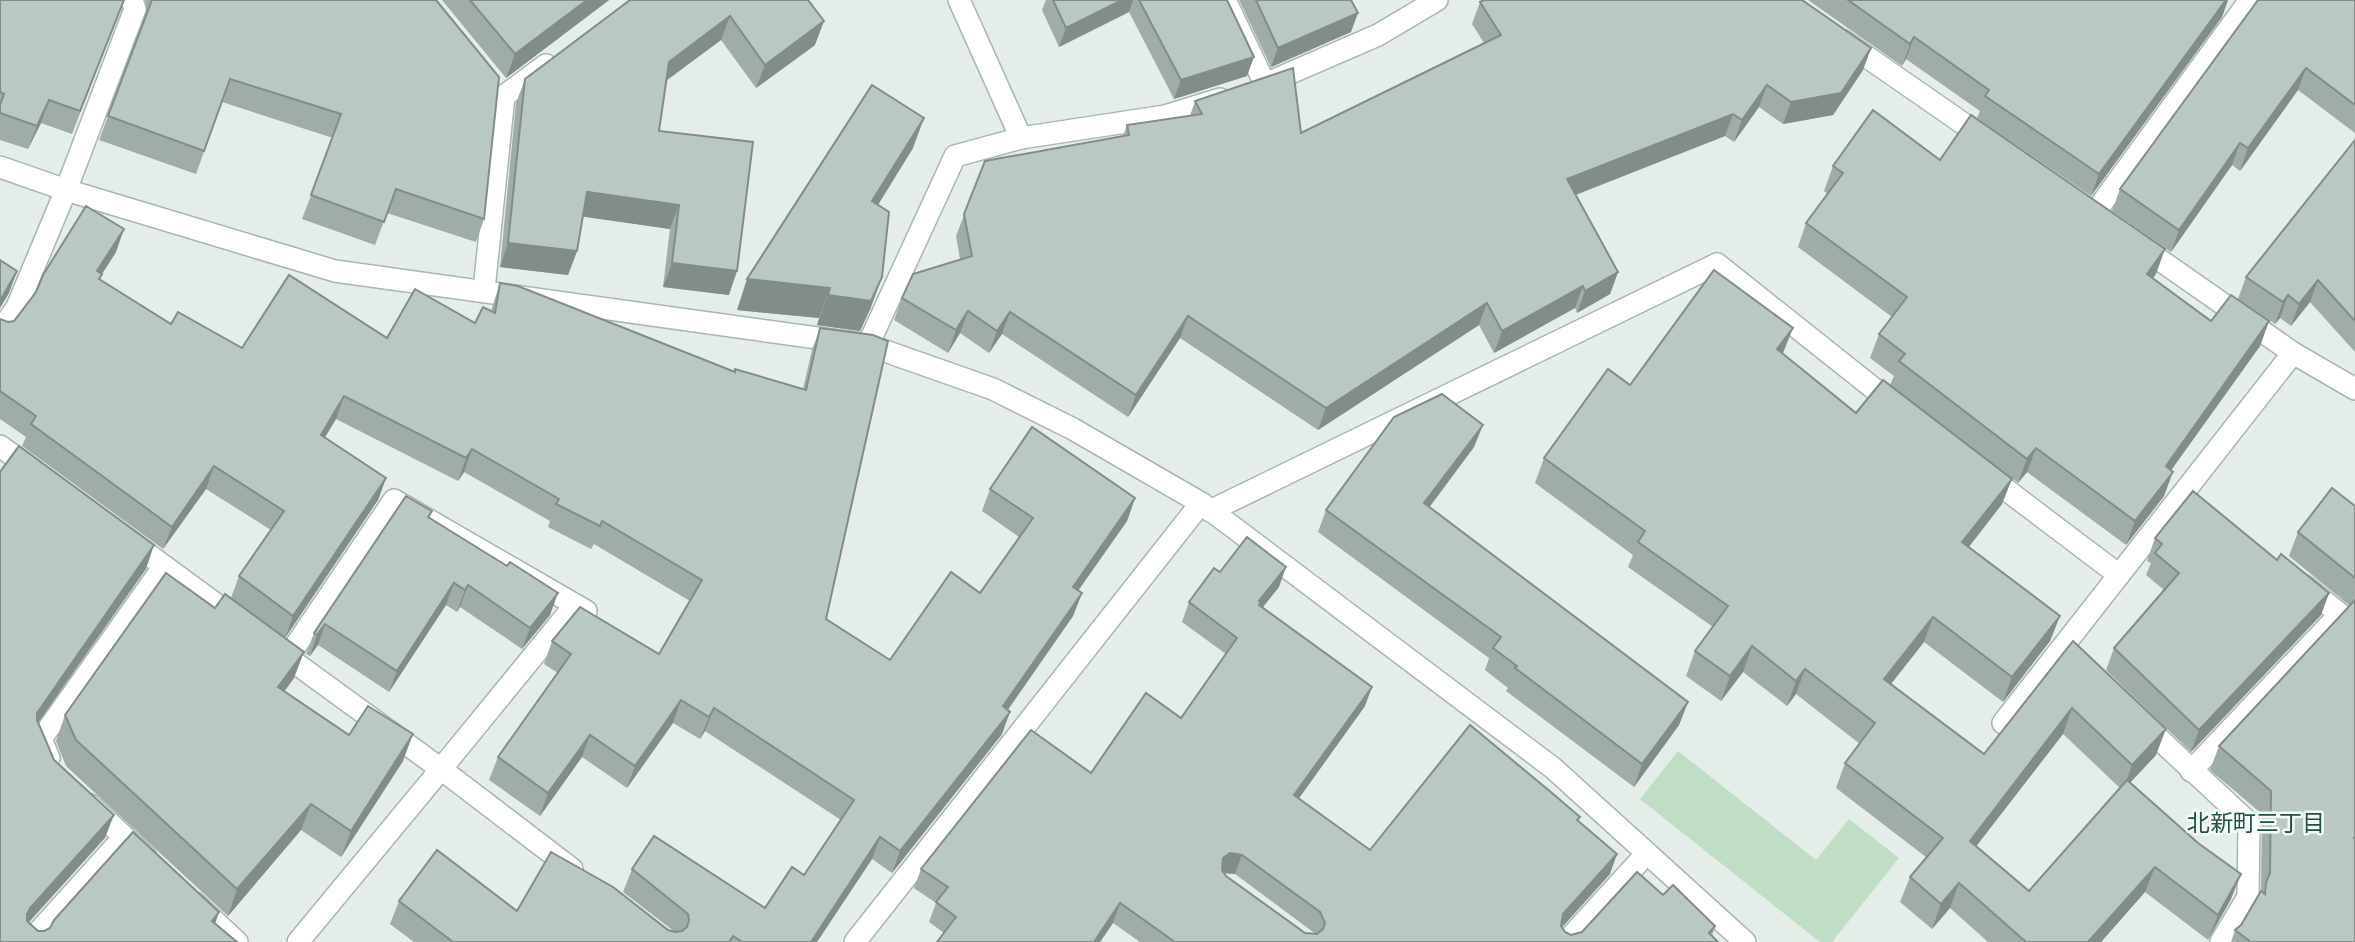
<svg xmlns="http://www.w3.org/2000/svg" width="2355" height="942" font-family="'Exo 2','Noto Sans JP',sans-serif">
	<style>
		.green { fill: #c0ddc5 }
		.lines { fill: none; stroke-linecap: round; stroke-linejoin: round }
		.minor-casing { stroke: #a8b5b0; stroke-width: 24 }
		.minor { stroke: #fff; stroke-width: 21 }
		.wall { fill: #a0aca7; fill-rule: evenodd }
		.shaded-wall { fill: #828c88 }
		.building { fill: #bac8c2; stroke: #828c88; stroke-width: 2; fill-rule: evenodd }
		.labels { text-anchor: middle; stroke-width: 5; stroke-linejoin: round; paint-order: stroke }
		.neighbourhood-label { font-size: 23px; fill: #225041; stroke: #f6faf7 }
	</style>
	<rect width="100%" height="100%" fill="#e5ede9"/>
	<!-- green -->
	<path class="green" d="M1678 751 1816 860 1849 819 1899 858 1832 942H1820L1640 799Z"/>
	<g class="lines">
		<!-- minor casing -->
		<g class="minor-casing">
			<g id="minor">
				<path d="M1225 0 1265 84 1378 35 1437 0"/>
				<path d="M1844 41 1987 140"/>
				<path d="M1021 138 1165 116 1220 99"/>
				<path d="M0 167 66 190 135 9 132 0"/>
				<path d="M2094 214 2250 0"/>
				<path d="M2137 244 2293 353 2355 389"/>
				<path d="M484 290 504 96 546 65"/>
				<path d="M0 332 17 307 66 190 335 271 868 345 955 156 1021 138 959 0"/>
				<path d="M868 345 993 389 1073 429 1201 503"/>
				<path d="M0 446 33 470"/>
				<path d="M1984 473 2119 575"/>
				<path d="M1210 511 1717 264 1897 407"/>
				<path d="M127 539 239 621"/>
				<path d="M276 649 441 769 298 942"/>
				<path d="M288 657 394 500 586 611"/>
				<path d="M2003 723 2293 353"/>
				<path d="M2143 724 2249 823 2248 897 2221 942"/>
				<path d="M49 758 41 739 164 566"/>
				<path d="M2191 771 2340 614 2305 586"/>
				<path d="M90 805 146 857"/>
				<path d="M572 869 441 769 575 605"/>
				<path d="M195 903 237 942"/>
				<path d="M33 942 31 940 124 837"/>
				<path d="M855 942 1201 503 1553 768 1745 942"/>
				<path d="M1566 942 1647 853"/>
			</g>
		</g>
		<!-- minor -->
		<use href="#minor" class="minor"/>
	</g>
	<!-- wall -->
	<g class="wall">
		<path d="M0 0H124L72 134 41 123 28 149 0 140Z"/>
		<path d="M145 0H436L484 219 476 242 387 213 375 245 302 219 333 138 222 102 196 174 99 140 147 13Z"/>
		<path d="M442 0H609L506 78Z"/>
		<path d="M630 0H808L815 45 756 88 721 40 666 81 659 131 729 295 663 287 670 229 583 216 577 251 568 275 500 267 516 103 525 79Z"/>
		<path d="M1046 0H1227L1247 76 1174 99 1129 12 1059 47 1042 10Z"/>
		<path d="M1239 0H1351V32L1271 67Z"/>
		<path d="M1808 0H2228L2222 17 2091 196 1977 118 1980 111 1906 59 1902 66Z"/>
		<path d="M2355 0V133L2298 90 2240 171 2232 165 2171 252 2112 211 2120 189Z"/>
		<path d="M1480 2 1871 48 1863 70 1833 115 1783 124 1759 107 1734 142 1725 136 1576 195 1618 272 1610 294 1577 313 1575 308 1494 353 1479 325 1318 430 1180 338 1128 417 1002 334 989 353 960 333 948 353 894 320 902 298 960 259 956 236 985 161 1123 136 1127 125 1190 116 1195 101 1301 133 1484 43 1472 24Z"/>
		<path d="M2355 140V352L2310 302 2291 326 2280 318 2275 324 2238 299 2246 277Z"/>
		<path d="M913 148 878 205 871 307 860 331 817 325 819 318 737 310Z"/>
		<path d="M1940 160 2156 274 2152 278 2211 321H2269L2260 346 2171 470 2164 496 2126 545 2027 472 2018 483 1890 385 1894 376 1870 358 1879 334 1892 317 1798 247 1806 223 1828 194 1824 191 1833 166Z"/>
		<path d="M116 252 102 274 100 280 171 324 242 348 387 338 475 323 491 311 500 283 734 372 735 369 803 389 812 350 820 328 826 619 890 660 980 593 1019 537 982 511 990 489 1135 498 1127 521 1078 591 1082 593 1073 616 1008 710 1002 734 892 873 872 859 817 942H414L390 924 399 901 517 911 668 930 675 932 623 892 632 869 765 908 804 875 841 820 705 731 700 739 673 723 627 788 582 757 540 816 489 780 498 757 558 673 544 664 552 641 659 654 690 601 594 544 591 549 548 527 550 521 464 472 458 481 336 419 325 437 386 478 378 500 285 638 294 678 284 691 349 735 403 761 341 857 301 830 228 916 66 766 56 741 65 715 215 608 231 598 239 576 271 530 206 489 163 549 22 446 26 437 0 419V319L8 322 14 321Z"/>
		<path d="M1783 353 1782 354 1856 413 2002 504 1969 547 2050 641 2003 702 1924 642 1891 684 1984 754 2073 641 2156 755 2130 783 2231 899 2208 940 2145 892 2101 942H1988L1950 908 1932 929 1900 902 1910 877 1926 857 1836 788 1845 763 1860 744 1796 694 1787 706 1743 672 1721 701 1686 676 1695 651 1713 627 1628 567 1633 555 1535 483 1544 458 1630 385ZM2063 734 2120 788 2029 891 1976 846Z"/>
		<path d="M1474 447 1429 508 1688 702 1679 725 1634 787 1506 691 1508 688 1485 670 1489 658 1318 532 1326 510Z"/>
		<path d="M2355 506V942H2231L2235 930 2241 925 2261 891 2262 814 2210 770 2219 746 2350 606 2289 556 2298 532Z"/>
		<path d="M432 511 429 518 550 615 522 649 460 607 457 612 446 605 389 692 318 645 310 656 306 654 314 633Z"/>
		<path d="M2155 538 2277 560 2329 593 2321 615 2191 752 2106 670 2114 648 2164 590 2146 575 2151 563 2147 561Z"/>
		<path d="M1220 572 1279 587 1262 607 1365 706 1299 798 1370 850 1578 820 1610 874 1562 927 1565 932 1571 935 1582 932 1663 895 1715 926 1712 936 1718 942H1140L1113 923 1100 942H937L944 933 929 922 936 903 914 888 921 869 1091 773 1181 718 1226 654 1182 622 1189 602ZM1224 873 1235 874 1313 932 1314 934 1305 933 1226 876Z"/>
	</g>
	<!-- shaded-wall -->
	<g class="shaded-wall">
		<path d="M587 0H609L506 78 515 54Z"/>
		<path d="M1122 0H1133L1129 12 1059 47 1066 28Z"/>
		<path d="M2226 0H2228L2222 17 2091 196 2099 174Z"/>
		<path d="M1358 13 1351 32 1271 67 1278 48Z"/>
		<path d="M730 16 721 40 660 85 669 62Z"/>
		<path d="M824 21 815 45 756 88 765 65Z"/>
		<path d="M1914 37 1906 59 1902 66 1910 44Z"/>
		<path d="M1871 48 1863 70 1833 115 1783 124 1791 102Z"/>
		<path d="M1254 57 1247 76 1174 99 1181 80Z"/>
		<path d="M2306 68 2298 90 2240 171 2248 148Z"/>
		<path d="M1767 85 1759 107 1734 142 1742 120Z"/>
		<path d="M49 100 41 123 28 149 37 126Z"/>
		<path d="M1733 114 1725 136 1559 201 1567 179Z"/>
		<path d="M924 118 913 148 861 232 872 201Z"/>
		<path d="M2240 143 2232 165 2171 252 2179 230Z"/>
		<path d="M587 192 679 205 670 229 578 216Z"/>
		<path d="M124 229 116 252 89 294 97 271Z"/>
		<path d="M508 243 577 251 568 275 500 267Z"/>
		<path d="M2165 249 2156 274 2138 299 2147 274Z"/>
		<path d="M672 263 737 271 729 295 663 287Z"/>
		<path d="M17 271 9 293 0 308V301Z"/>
		<path d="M1618 272 1610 294 1577 313 1585 291Z"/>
		<path d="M882 277 871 307 860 331 817 325 828 295Z"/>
		<path d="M747 279 830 288 819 318 737 310Z"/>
		<path d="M2318 280 2310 302 2291 326 2299 304Z"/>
		<path d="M1583 286 1575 308 1494 353 1502 331Z"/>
		<path d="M2288 295 2280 318 2275 324 2283 302Z"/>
		<path d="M1487 303 1479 325 1318 430 1326 408Z"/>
		<path d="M968 311 960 333 948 353 956 330Z"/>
		<path d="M1010 312 1002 334 989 353 997 331Z"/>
		<path d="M1188 316 1180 338 1128 417 1136 395Z"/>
		<path d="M2269 321 2260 346 2157 490 2166 466Z"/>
		<path d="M1793 328 1783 353 1767 375 1777 349Z"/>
		<path d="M344 396 336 419 313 457 321 435Z"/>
		<path d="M1483 425 1474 447 1415 526 1424 503Z"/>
		<path d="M2036 448 2027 472 2018 483 2027 459Z"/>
		<path d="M472 449 464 472 458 481 466 458Z"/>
		<path d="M214 466 206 489 163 549 172 527Z"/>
		<path d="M2173 472 2164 496 2126 545 2135 521Z"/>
		<path d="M386 478 378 500 285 638 293 616Z"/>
		<path d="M2012 479 2002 504 1953 567 1962 542Z"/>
		<path d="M1135 498 1127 521 1065 609 1073 587Z"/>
		<path d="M154 545 146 569 28 737 37 713Z"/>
		<path d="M1286 567 1279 587 1256 616 1259 601Z"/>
		<path d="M454 583 446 605 389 692 397 671Z"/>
		<path d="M468 585 460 607 457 612 465 590Z"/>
		<path d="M558 593 550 615 522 649 530 628Z"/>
		<path d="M1082 593 1073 616 994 729 1003 706Z"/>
		<path d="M2329 593 2321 615 2191 752 2199 730Z"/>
		<path d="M2060 616 2050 641 2003 702 2012 677Z"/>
		<path d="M1933 617 1924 642 1875 704 1884 679Z"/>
		<path d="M325 624 318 645 310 656 317 635Z"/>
		<path d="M1752 646 1743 672 1721 701 1730 676Z"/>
		<path d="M304 652 294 678 269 713 278 687Z"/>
		<path d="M1805 669 1796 694 1787 706 1796 681Z"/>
		<path d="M1372 687 1365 706 1287 815 1294 795Z"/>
		<path d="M681 700 673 723 627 788 635 766Z"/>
		<path d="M1688 702 1679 725 1634 787 1642 764Z"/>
		<path d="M714 708 705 731 700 739 709 717Z"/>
		<path d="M2072 708 2063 734 1961 866 1970 841Z"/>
		<path d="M1010 712 1002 734 892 873 900 851Z"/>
		<path d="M2166 729 2156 755 2123 790 2132 765Z"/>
		<path d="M413 734 403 761 341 857 351 831Z"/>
		<path d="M590 735 582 757 540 816 548 793Z"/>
		<path d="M311 804 301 830 228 916 237 889Z"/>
		<path d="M114 815 105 838 21 931 30 908Z"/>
		<path d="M880 837 872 859 817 942H811Z"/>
		<path d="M1230 853 1242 855 1235 874 1222 873 1216 878 1223 858Z"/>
		<path d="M1617 854 1610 874 1556 934 1563 914Z"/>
		<path d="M2155 867 2145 892 2101 942H2088Z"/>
		<path d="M2241 874 2231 899 2208 940 2218 915Z"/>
		<path d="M1959 883 1950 908 1932 929 1941 904Z"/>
		<path d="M1120 903 1113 923 1100 942H1094Z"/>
		<path d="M219 912 211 936 212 921Z"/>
	</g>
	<!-- building -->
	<g class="building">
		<path d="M0 0H124L80 111 49 100 37 126 0 113V105L4 94 0 92Z"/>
		<path d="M152 0H436L499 77 484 219 396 189 384 222 311 195 341 114 230 79 204 151 108 116Z"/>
		<path d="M470 0H587L515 54Z"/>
		<path d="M630 0H808L824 21 765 65 730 16 669 62 659 131 753 142 737 271 672 263 679 205 587 192 577 251 508 243 525 79Z"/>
		<path d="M1053 0H1122L1066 28Z"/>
		<path d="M1139 0H1227L1254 57 1181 80Z"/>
		<path d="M1256 0H1351L1358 13 1278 48Z"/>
		<path d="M1484 0H1802L1871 48 1841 93 1791 102 1767 85 1742 120 1733 114 1567 179 1618 272 1585 291 1583 286 1502 331 1487 303 1326 408 1188 316 1136 395 1010 312 997 331 968 311 956 330 902 298 913 274 972 256 964 214 985 161 1129 135 1127 125 1202 114 1195 101 1293 68 1301 133 1501 35 1480 2Z"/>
		<path d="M1848 0H2226L2099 174 1985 96 1989 90 1914 37 1910 44Z"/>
		<path d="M2258 0H2355V105L2306 68 2248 148 2240 143 2179 230 2120 189Z"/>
		<path d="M872 85 924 118 872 201 889 212 882 277 871 301 828 295 830 288 747 279Z"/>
		<path d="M1873 110 1940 160 1971 115 2165 249 2147 274 2211 321 2231 295 2269 321 2166 466 2173 472 2135 521 2036 448 2027 459 1899 361 1905 354 1879 334 1907 297 1806 223 1843 173 1833 166Z"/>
		<path d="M2355 140V321L2318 280 2299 304 2288 295 2283 302 2246 277Z"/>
		<path d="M86 206 124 229 97 271 102 274 99 279 171 324 178 312 242 348 289 275 387 338 415 289 475 323 483 307 495 313 500 283 518 286 735 372V369L806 390 820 328 873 335 888 341 826 619 890 660 951 572 980 593 1033 518 990 489 1032 427 1135 498 1073 587 1082 593 1003 706 1010 712 900 851 880 837 811 942H743L733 936 729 942H453L399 901 437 850 517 911 551 852 613 887 668 930 675 932 682 931 687 927 689 920 688 914 632 869 654 836 765 908 792 867 804 875 854 800 714 708 709 717 681 700 635 766 590 735 548 793 498 757 571 654 552 641 580 607 659 654 702 580 602 521 600 526 556 504 559 499 472 449 466 458 344 396 321 435 386 478 293 616 239 576 284 511 214 466 172 527 31 424 36 416 0 391V319L8 322 14 321 36 292 43 275Z"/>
		<path d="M0 260 17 271 0 301Z"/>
		<path d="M1714 270 1793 328 1777 349 1856 413 1883 380 2012 479 1962 542 2060 616 2012 677 1933 617 1884 679 1984 754 2073 641 2166 729 2132 765 2072 708 1970 841 2029 891 2127 780 2198 843 2241 874 2218 915 2155 867 2088 942H2026L1959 883 1941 904 1910 877 1943 838 1845 763 1875 723 1805 669 1796 681 1752 646 1730 676 1695 651 1728 606 1638 542 1645 531 1544 458 1608 369 1630 385Z"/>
		<path d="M1442 394 1483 425 1424 503 1688 702 1642 764 1515 668 1517 666 1493 648 1501 637 1326 510 1394 417Z"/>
		<path d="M19 446 154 545 37 713V720L54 760 114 815 30 908 27 914V921L38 931H44L50 928 54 920 133 832 219 912 212 921 237 942H0V472Z"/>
		<path d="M2332 488 2355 506V578L2298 532Z"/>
		<path d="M2193 491 2277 560 2281 554 2329 593 2199 730 2114 648 2179 573 2155 553 2162 544 2155 538Z"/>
		<path d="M406 496 432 511 428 517 507 566 510 562 558 593 530 628 468 585 465 590 454 583 397 671 325 624 317 635 314 633Z"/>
		<path d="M1247 537 1286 567 1259 601 1261 602 1259 605 1372 687 1294 795 1370 850 1470 725 1552 793 1580 817 1577 820 1617 854 1563 914 1561 926 1565 932 1571 935 1582 932 1637 872 1663 895 1673 885 1715 926 1709 933 1718 942H1175L1120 903 1094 942H937L956 917 936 902 948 887 921 869 1031 730 1091 773 1146 693 1181 718 1237 638 1189 602 1214 568 1220 572ZM1230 853 1242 855 1320 912 1325 923 1323 929 1317 934 1305 933 1226 876 1222 870 1223 858Z"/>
		<path d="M166 573 215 608 225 594 304 652 278 687 349 735 368 706 413 734 351 831 311 804 237 889 76 740 65 715Z"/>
		<path d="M2355 600V837L2354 838 2355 839V942H2251L2235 930 2241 925 2261 891 2265 894 2266 883 2270 873 2271 791 2219 746Z"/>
	</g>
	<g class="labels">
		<!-- neighbourhood labels -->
		<g class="neighbourhood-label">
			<text x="2256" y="831">北新町三丁目</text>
		</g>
	</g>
</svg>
